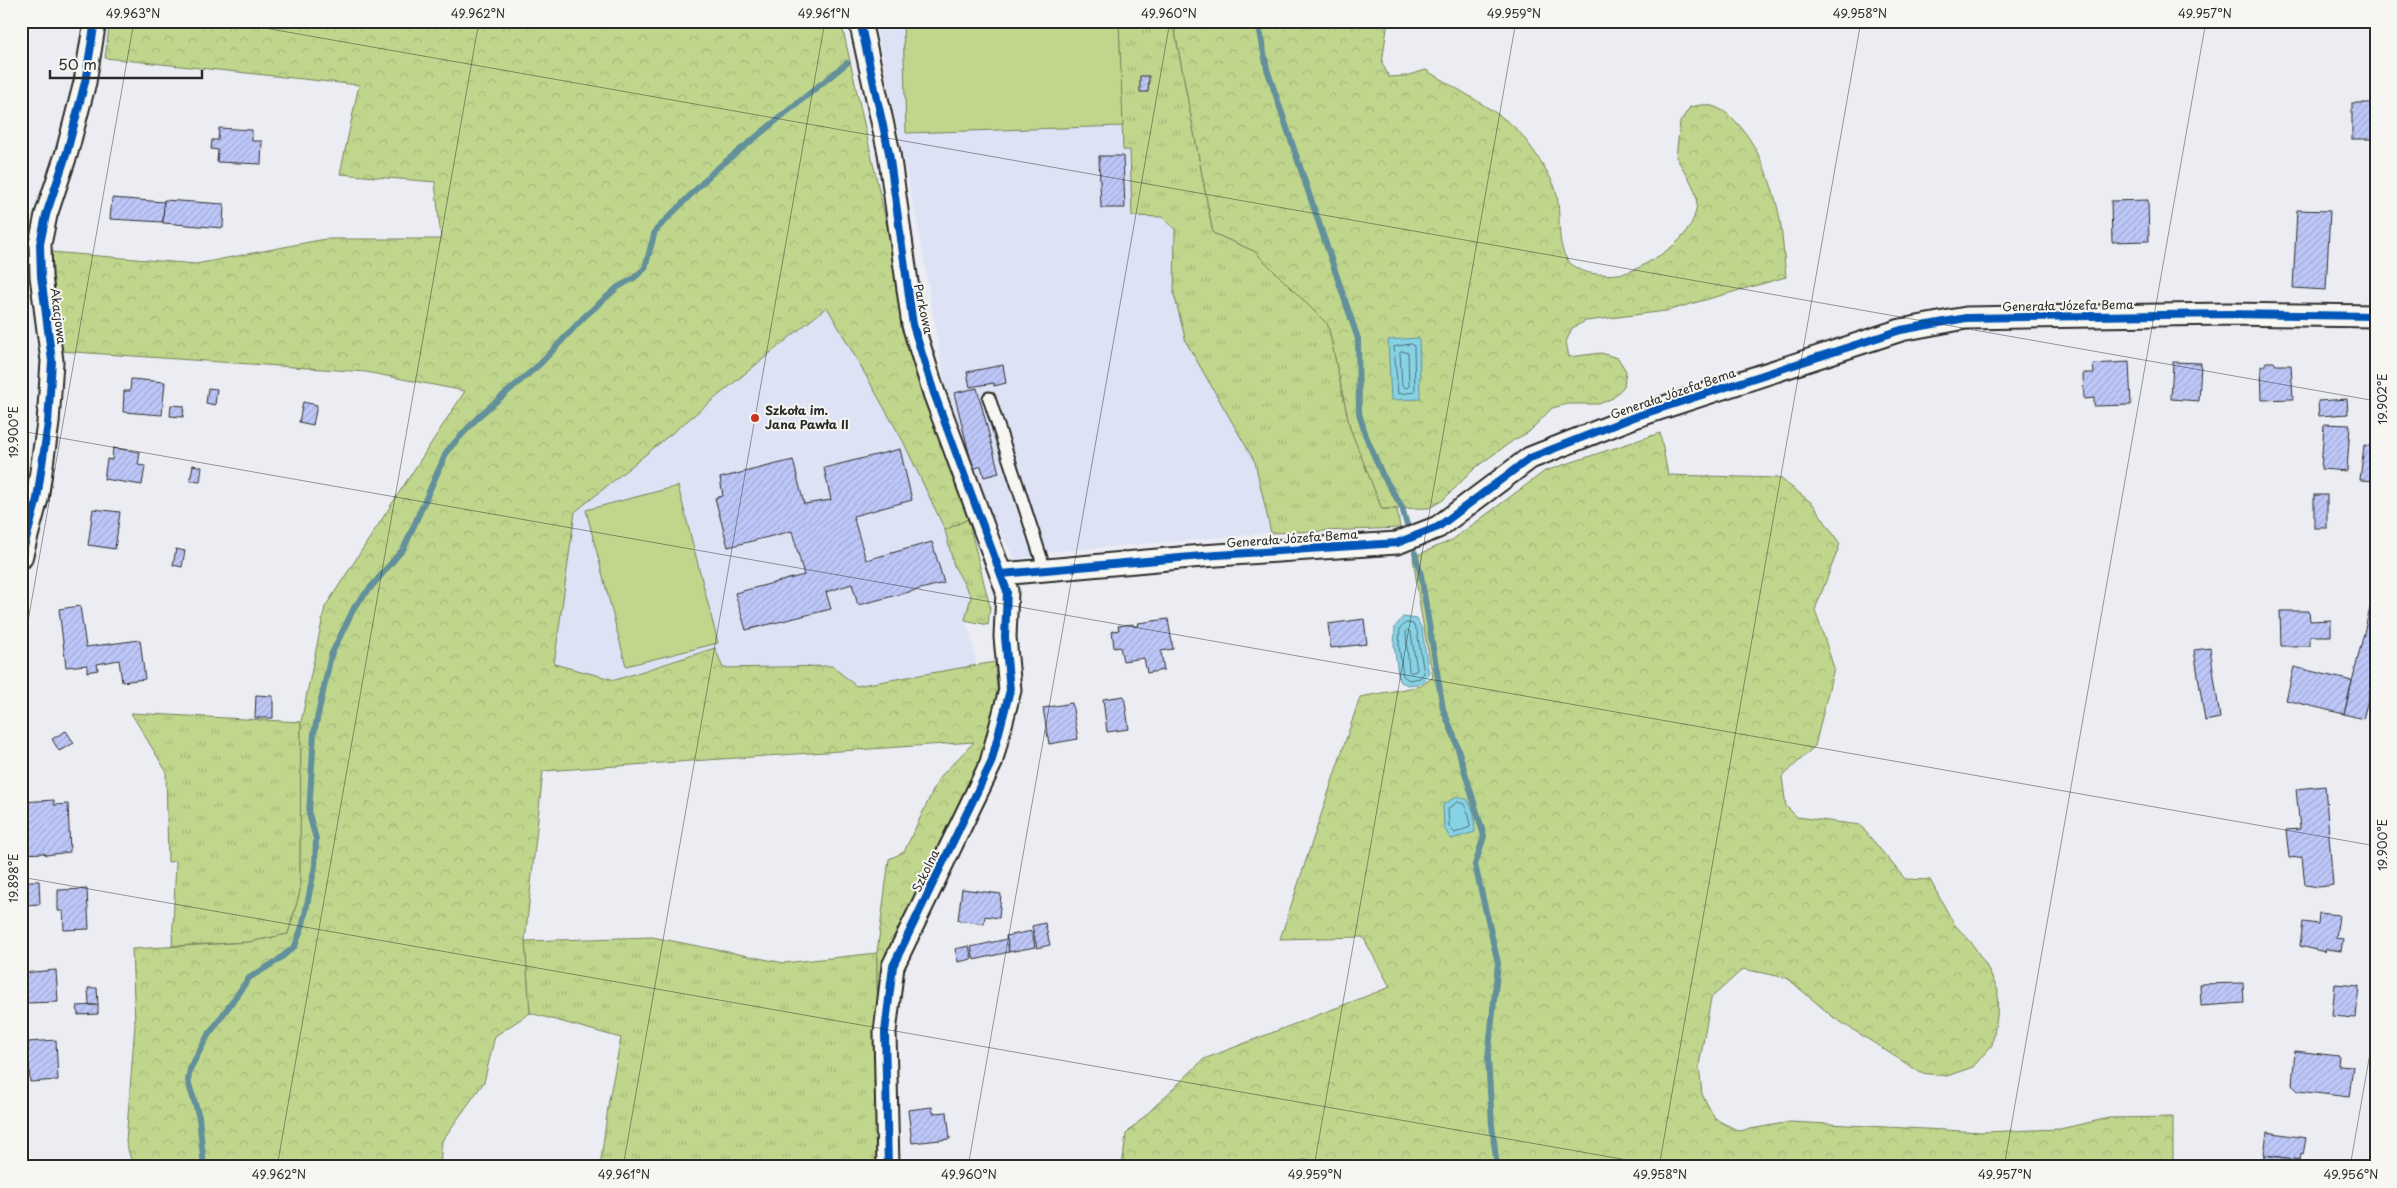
<svg xmlns="http://www.w3.org/2000/svg" width="2397" height="1188" font-family="'Playpen Sans',sans-serif">
	<style>
		.built { fill: #dde2f4 }
		.grass { fill: url(#grass-tufts); stroke: #76805c }
		.forest { fill: url(#forest-crowns); stroke: #76805c }
		.park { fill: #c0d68c; stroke: #76805c }
		.water { fill: #87d3e6; stroke: #62909b }
		.lines { fill: none; stroke-linecap: round; stroke-linejoin: round }
		.shore { stroke: #506e76; stroke-width: 1 }
		.stream { stroke: #62909b; stroke-width: 6 }
		.building { fill: url(#building-hatch); stroke: #2b2b2b }
		.service-casing { stroke: #2b2b2b; stroke-width: 15 }
		.minor-casing { stroke: #2b2b2b; stroke-width: 25 }
		.service { stroke: #f6f6f2; stroke-width: 11 }
		.minor { stroke: #f6f6f2; stroke-width: 21 }
		.cycleway-casing { stroke: #f6f6f2; stroke-width: 11 }
		.cycleway { stroke: #0057b8; stroke-width: 8 }
		.ticks { fill: none; stroke: #2b2b2b; stroke-width: 1; stroke-opacity: 0.45 }
		.poi-dot { fill: #c8321e; stroke: #f6f6f2; stroke-width: 2 }
		.labels { text-anchor: middle; stroke-width: 4; stroke-linejoin: round; paint-order: stroke }
		.street-label { font-size: 12px; fill: #2b2b2b; stroke: #f6f6f2 }
		.poi-label { font-size: 12px; font-weight: bold; fill: #2b2b2b; stroke: #f6f6f2; text-anchor: start }
		.neatline { fill: none; stroke: #2b2b2b; stroke-width: 2 }
		.ticks-label { font-size: 12px; text-anchor: middle; fill: #2b2b2b }
	</style>
	<defs>
		<pattern id="grass-tufts" width="24" height="20" patternUnits="userSpaceOnUse" patternTransform="scale(1.25)"><rect width="24" height="20" fill="#c0d68c"/><path d="M3 7l-1-3M5 7V3M7 7l1-3M15 17l-1-3M17 17v-4M19 17l1-3" fill="none" stroke="#a5b879"/></pattern>
		<pattern id="forest-crowns" width="20" height="18" patternUnits="userSpaceOnUse" patternTransform="scale(1.25)"><rect width="20" height="18" fill="#c0d68c"/><path d="M2 6a3 3 0 1 1 6 0M12 15a3 3 0 1 1 6 0" fill="none" stroke="#a5b879"/></pattern>
		<pattern id="building-hatch" width="6" height="6" patternUnits="userSpaceOnUse" patternTransform="scale(1.25)"><rect width="6" height="6" fill="#bdc7f8"/><path d="M-1 1l2-2M0 6l6-6M5 7l2-2" fill="none" stroke="#a3abd5"/></pattern>
	</defs>
	<rect width="100%" height="100%" fill="#ebedf3"/>
	<filter id="ink" filterUnits="userSpaceOnUse"><feTurbulence type="fractalNoise" baseFrequency=".02" numOctaves="2"/><feDisplacementMap in="SourceGraphic" scale="10" xChannelSelector="R" yChannelSelector="G"/><feConvolveMatrix kernelMatrix="1 2 1 2 8 2 1 2 1" color-interpolation-filters="sRGB"/></filter>
	<g filter="url(#ink)">
		<!-- built -->
		<g class="built">
			<path d="M875 21H1173L1382 509H1397L1400 528 1271 533 1048 552 1015 560 968 469 945 383 920 238Z"/>
			<path d="M848 87 945 530 957 573 971 596 965 620 971 635 976 665 975 741 543 771 554 664 574 512Z"/>
		</g>
		<!-- grass -->
		<g class="grass">
			<path d="M1119 21H1173L1213 233 1254 251 1328 325 1350 428 1382 509H1397L1400 528 1271 533 1255 462 1186 342 1174 294 1175 229 1162 217 1132 216 1130 150H1123Z"/>
			<path d="M968 519 990 607 988 625 965 620 971 596 954 566 945 530Z"/>
			<path d="M131 713 301 722 300 892 288 934 249 942 172 946 176 861 168 862 166 771Z"/>
			<path d="M652 937 784 963 877 953 879 1167H600L609 1100 621 1038 530 1013 525 941Z"/>
		</g>
		<!-- forest -->
		<g class="forest">
			<path d="M110 21H841L910 328 973 513 968 519 945 530 903 441 827 307 575 512 554 664 615 680 715 648 723 668 832 666 856 686 995 662 998 702 988 745 891 951 877 990V953L889 859 904 852 939 778 974 742 543 771 525 941 530 1013 495 1036 484 1082 442 1141 440 1167H133L126 1142 135 1024 132 949 249 942 288 934 300 892 301 722 325 607 465 391 366 372 60 351 49 282 51 252 196 264 325 239H441L435 182 340 174 359 85 105 58Z"/>
			<path d="M1173 21H1388L1382 63 1389 77 1406 76 1426 70C1449 85 1506 115 1521 134 1533 149 1546 168 1554 185 1567 218 1544 269 1597 274 1611 275 1625 275 1638 268 1656 258 1680 245 1690 226 1706 196 1690 182 1676 157L1680 122 1690 107C1695 106 1703 104 1708 105 1748 112 1774 184 1780 220 1783 239 1784 258 1786 277L1666 311 1586 321 1572 328 1566 342 1569 357 1601 353 1618 358 1626 371 1624 386 1613 398 1599 404H1568L1552 408 1529 432 1514 440 1476 467 1443 500 1429 508 1382 509 1350 428 1328 325 1254 251 1213 233Z"/>
			<path d="M1660 433 1668 475 1780 478 1813 504 1840 544 1815 610 1834 668 1815 746 1782 777 1786 806 1797 817 1860 825 1905 879 1930 880 1954 924 1971 942 1986 965 1998 990 1997 1017 1992 1045 1973 1067 1947 1076 1921 1073 1833 1017 1787 978 1743 969 1711 998 1699 1066 1702 1094 1715 1119 1739 1131 1790 1122 1983 1132 2060 1129 2109 1118 2173 1117V1167H1310L1308 1159 1275 1167H1122L1126 1134 1204 1059 1390 987 1363 937 1280 939 1360 697 1421 686 1433 677 1421 613 1413 557 1452 540 1545 471Z"/>
		</g>
		<!-- park -->
		<g class="park">
			<path d="M903 21H1119L1123 126 906 133Z"/>
			<path d="M678 486 718 643 626 666 586 510Z"/>
		</g>
		<!-- water -->
		<g class="water">
			<path d="M1419 338 1420 399 1391 400 1388 340Z"/>
			<path d="M1403 617 1417 619 1422 629 1429 675 1423 683 1408 685 1399 681 1394 645 1395 627Z"/>
			<path d="M1457 796 1468 800 1474 813 1475 832 1451 839 1444 828 1443 805Z"/>
		</g>
		<g class="lines">
			<!-- shore -->
			<g class="shore">
				<path d="M1412 344 1414 346 1415 392 1398 394 1394 347Z"/>
				<path d="M1402 351 1408 353 1409 386 1407 388 1402 386 1400 353Z"/>
				<path d="M1406 623 1413 624 1417 631 1424 673 1420 678 1409 680 1403 676 1399 645 1400 629Z"/>
				<path d="M1408 630 1411 633 1417 670 1411 673 1409 671 1406 632Z"/>
				<path d="M1458 802 1464 804 1469 815 1470 827 1455 833 1449 826 1448 809Z"/>
			</g>
			<!-- stream -->
			<g class="stream">
				<path d="M1258 21 1267 69 1358 339 1359 413 1365 434 1382 474 1402 507 1408 529"/>
				<path d="M887 26 889 21"/>
				<path d="M1415 553 1421 575 1443 709 1455 739 1484 836 1475 865 1498 963 1488 1058 1492 1125 1497 1167"/>
				<path d="M204 1167 199 1117 188 1081 190 1069 207 1037 249 978 277 961 295 946 303 924 315 866 316 839 309 814 314 733 331 655 355 606 404 548 447 451 479 416 540 364 584 317 618 287 634 278 645 268 655 231 714 171 847 63"/>
			</g>
		</g>
		<!-- building -->
		<g class="building">
			<path d="M1140 76H1149L1148 92H1140Z"/>
			<rect x="2352" y="103" width="24" height="36"/>
			<path d="M219 128 252 130V141H262L261 164 217 162 218 150 211 149 212 140H218Z"/>
			<path d="M1099 156H1123L1125 208H1101Z"/>
			<path d="M112 198 164 202 163 222 110 219Z"/>
			<path d="M164 200 224 204 223 228 163 223Z"/>
			<path d="M2148 200 2149 241 2112 242 2111 201Z"/>
			<path d="M2297 210 2330 211 2326 290 2293 288Z"/>
			<path d="M2129 362 2131 405 2094 406V398L2084 399 2083 373H2094L2093 364Z"/>
			<path d="M2173 362 2201 363 2199 401 2171 399Z"/>
			<path d="M2266 362H2274L2276 365H2291L2293 399 2262 400 2261 366H2264Z"/>
			<path d="M1003 365 1006 383 994 386V383L970 387 967 372Z"/>
			<path d="M131 379 165 382 162 415 123 412 124 391H130Z"/>
			<path d="M208 388 217 389 215 405 206 403Z"/>
			<path d="M977 388 999 473 984 477 981 466 973 469 954 393Z"/>
			<path d="M2347 399 2348 414 2319 416 2318 401Z"/>
			<path d="M303 402 317 405 313 425 299 422Z"/>
			<path d="M171 405 184 406 183 417 170 416Z"/>
			<path d="M2324 424 2350 425 2347 471 2321 469Z"/>
			<path d="M2364 445 2376 447V481L2360 480Z"/>
			<path d="M113 448 140 452 138 465 145 466 142 485 104 479 107 459 112 460Z"/>
			<path d="M900 449 912 500 853 516 866 560 932 542 944 583 858 605 852 584 826 592 831 609 746 630 735 593 804 575 792 531 728 547 715 498 723 496 720 478 793 460 804 504 831 500 824 468Z"/>
			<path d="M193 465 202 467 200 482 190 481Z"/>
			<rect x="2314" y="495" width="13" height="33"/>
			<path d="M93 509 120 512 115 549 88 545Z"/>
			<path d="M176 549 185 551 182 567 173 565Z"/>
			<path d="M2375 588 2376 668 2363 719 2344 714Z"/>
			<path d="M80 606 86 647 140 640 145 679 122 682 119 660 97 664 98 670 87 672V665L66 667 59 609Z"/>
			<path d="M2280 611H2309L2310 621 2331 620V636H2310V646H2281Z"/>
			<path d="M1168 619 1173 649 1161 651 1164 670 1147 673 1144 658 1123 661 1120 647 1114 648 1112 631 1119 630 1118 626 1133 624V626H1139L1138 623Z"/>
			<path d="M1364 619 1367 644 1331 648 1328 624Z"/>
			<path d="M2210 648 2220 718 2205 721 2194 650Z"/>
			<path d="M2294 667 2352 681 2344 714 2286 700Z"/>
			<path d="M256 695 273 696V718H255Z"/>
			<path d="M1124 696 1129 729 1107 732 1103 699Z"/>
			<path d="M1072 703 1078 739 1049 744 1043 708Z"/>
			<path d="M66 731 74 743 59 751 52 739Z"/>
			<path d="M2325 786 2333 885 2319 887 2305 885 2302 857 2289 858 2286 830 2300 829 2296 789Z"/>
			<path d="M54 800V805L68 804 70 852 46 855 44 853 22 854V839H25L21 802Z"/>
			<path d="M24 881H39L40 904 25 905Z"/>
			<path d="M87 889 89 929 64 930 63 911H58V890Z"/>
			<path d="M962 889 1001 894 999 918 985 916 984 924 958 920Z"/>
			<path d="M2319 913 2339 915 2336 938 2343 939 2341 951 2326 949 2325 952 2300 946 2303 922 2318 924Z"/>
			<path d="M1045 923 1050 945 1037 948 1032 926Z"/>
			<path d="M1032 931 1035 947 1009 952 1006 936Z"/>
			<path d="M1007 939 1009 952 974 960 971 947Z"/>
			<path d="M969 946 972 959 958 962 955 949Z"/>
			<path d="M56 970 58 1002 26 1003 25 989H21V973Z"/>
			<path d="M2243 983 2244 1003 2201 1006 2200 984Z"/>
			<path d="M2335 984 2359 986 2356 1018 2332 1016Z"/>
			<path d="M88 988H97L98 1005H89Z"/>
			<path d="M98 1005V1014L78 1015 77 1006Z"/>
			<path d="M56 1040 58 1080 30 1082 29 1063 23 1064 22 1054 28 1053V1042Z"/>
			<path d="M2295 1051 2339 1056 2338 1065 2353 1066 2349 1097 2298 1091 2292 1084Z"/>
			<path d="M932 1107 933 1113 947 1112 950 1139 912 1143 908 1110Z"/>
			<path d="M2267 1132 2306 1138 2303 1155 2301 1154 2300 1160 2264 1155Z"/>
			<path d="M2264 1155 2300 1160 2301 1167H2262Z"/>
		</g>
		<g class="lines">
			<!-- service casing -->
			<g class="service-casing">
				<path id="service" d="M989 398 1045 570"/>
			</g>
			<!-- minor casing -->
			<g class="minor-casing">
				<g id="minor">
					<path d="M860 21 889 153 913 325 934 393 1007 591 1005 637 1010 690 991 763 893 966 885 1032 888 1167"/>
					<path d="M21 558 37 499 48 423 52 361 41 276 40 244 46 215 67 152 85 82 95 21"/>
					<path d="M1001 574 1202 556 1397 543 1438 527 1530 458 1634 417 1901 330 1966 318 2227 314 2376 316"/>
				</g>
			</g>
			<!-- service -->
			<use href="#service" class="service"/>
			<!-- minor -->
			<use href="#minor" class="minor"/>
			<!-- cycleway casing -->
			<g class="cycleway-casing">
				<g id="cycleway">
					<path d="M860 21 889 153 913 325 934 393 1007 591 1005 637 1010 690 991 763 893 966 885 1032 888 1167"/>
					<path d="M21 558 37 499 48 423 52 361 41 276 40 244 46 215 67 152 85 82 95 21"/>
					<path d="M1001 574 1202 556 1397 543 1438 527 1530 458 1634 417 1901 330 1966 318 2227 314 2376 316"/>
				</g>
			</g>
			<!-- cycleway -->
			<use href="#cycleway" class="cycleway"/>
		</g>
	</g>
	<!-- ticks -->
	<path class="ticks" d="M225 21 2376 401M21 431 2376 846M21 661 134 21M21 877 1667 1167M277 1167 479 21M623 1167 825 21M968 1167 1170 21M1314 1167 1516 21M1659 1167 1861 21M2004 1167 2206 21M2350 1167 2376 1019"/>
	<!-- markers -->
	<circle class="poi-dot" cx="755" cy="418" r="5"/>
	<g class="labels">
		<!-- street labels -->
		<g class="street-label">
			<text transform="translate(2068 306) rotate(-1)" y="4">Generała Józefa Bema</text>
			<text transform="translate(923 309) rotate(78)" y="4">Parkowa</text>
			<text transform="translate(58 316) rotate(83)" y="4">Akacjowa</text>
			<text transform="translate(1673 394) rotate(-19)" y="4">Generała Józefa Bema</text>
			<text transform="translate(1292 539) rotate(-4)" y="4">Generała Józefa Bema</text>
			<text transform="translate(926 871) rotate(-64)" y="4">Szkolna</text>
		</g>
		<!-- poi labels -->
		<g class="poi-label">
			<text x="765" y="415">Szkoła im.<tspan x="765" dy="14">Jana Pawła II</tspan></text>
		</g>
	</g>
	<!-- margin -->
	<rect width="2397" height="1188" fill="none" stroke="#f6f6f2" stroke-width="55"/>
	<!-- scale -->
	<path d="M50 70v8h152v-8" fill="none" stroke="#2b2b2b" stroke-width="2.5"/>
	<text x="58" y="70" font-size="15" fill="#2b2b2b" stroke="#f6f6f2" stroke-width="4" paint-order="stroke">50 m</text>
	<rect x="28" y="28" width="2342" height="1132" class="neatline"/>
	<g class="ticks-label">
		<text x="133" y="18">49.963°N</text>
		<text x="478" y="18">49.962°N</text>
		<text x="824" y="18">49.961°N</text>
		<text x="1169" y="18">49.960°N</text>
		<text x="1514" y="18">49.959°N</text>
		<text x="1860" y="18">49.958°N</text>
		<text x="2205" y="18">49.957°N</text>
		<text transform="translate(2383 399) rotate(-90)" y="4">19.902°E</text>
		<text transform="translate(14 432) rotate(-90)" y="4">19.900°E</text>
		<text transform="translate(2383 845) rotate(-90)" y="4">19.900°E</text>
		<text transform="translate(14 878) rotate(-90)" y="4">19.898°E</text>
		<text x="279" y="1179">49.962°N</text>
		<text x="624" y="1179">49.961°N</text>
		<text x="969" y="1179">49.960°N</text>
		<text x="1315" y="1179">49.959°N</text>
		<text x="1660" y="1179">49.958°N</text>
		<text x="2005" y="1179">49.957°N</text>
		<text x="2351" y="1179">49.956°N</text>
	</g>
</svg>
